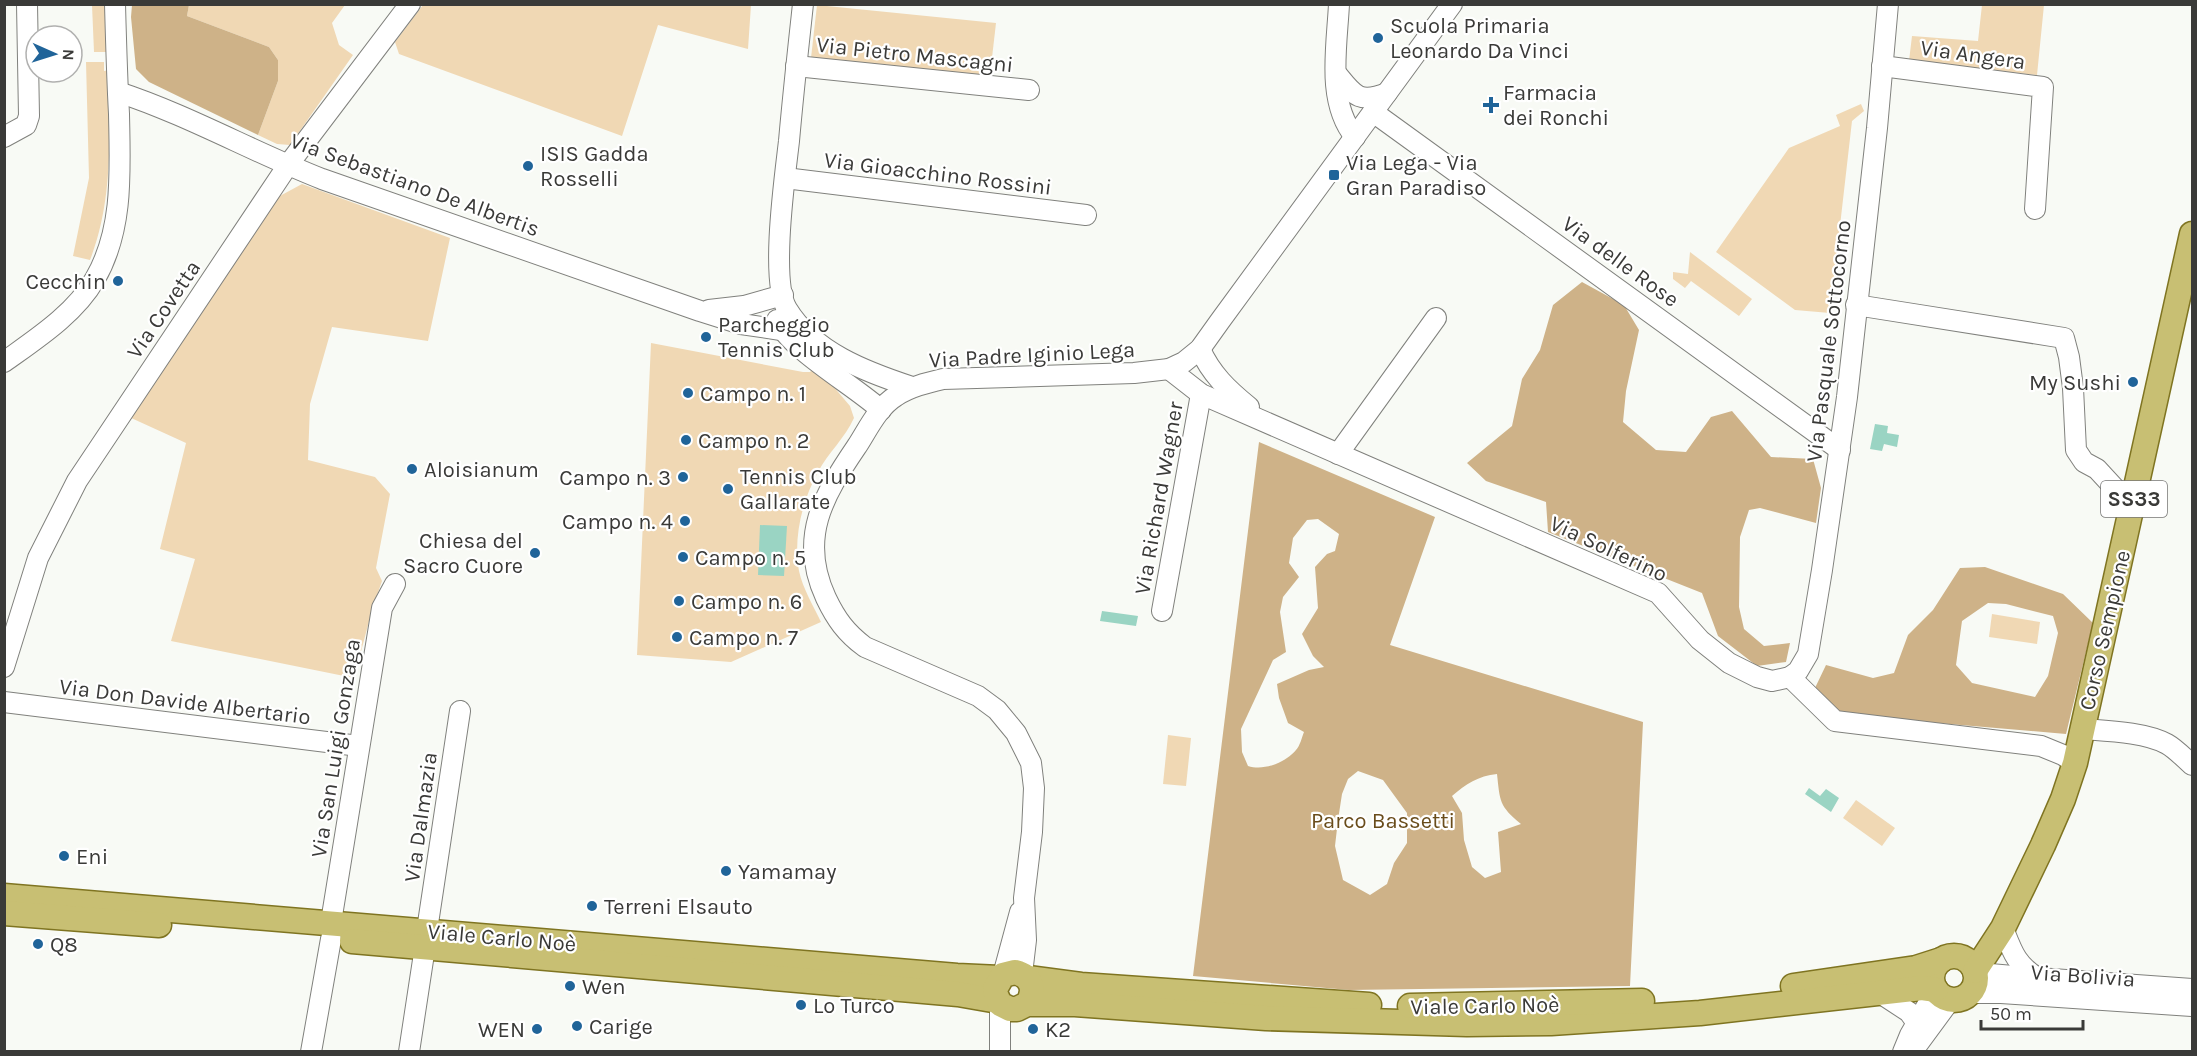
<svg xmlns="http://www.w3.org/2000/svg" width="2197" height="1056" font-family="Karla,sans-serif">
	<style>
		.green { fill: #f0d8b4 }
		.forest { fill: #ceb288; fill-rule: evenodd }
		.water { fill: #9ad4c3 }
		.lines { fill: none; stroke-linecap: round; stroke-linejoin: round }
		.minor-casing { stroke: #80817d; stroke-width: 22 }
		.major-casing { stroke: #7f7421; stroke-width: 27 }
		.minor { stroke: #fff; stroke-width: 20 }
		.major { stroke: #c8bf73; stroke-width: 24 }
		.poi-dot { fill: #206499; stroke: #fff; stroke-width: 2 }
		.labels { text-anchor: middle; stroke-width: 4.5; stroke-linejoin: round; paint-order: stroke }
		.shield { fill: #fff; stroke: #757574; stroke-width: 1.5 }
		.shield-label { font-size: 21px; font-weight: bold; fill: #3a3a38 }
		.poi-label { font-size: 22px; fill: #3a3a38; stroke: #fff; text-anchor: start }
		.street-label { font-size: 22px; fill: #3a3a38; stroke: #fff }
		.park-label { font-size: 22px; fill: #694c1b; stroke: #fff }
	</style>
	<rect width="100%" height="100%" fill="#f8faf5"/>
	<!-- green -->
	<g class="green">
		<path d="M92 5H108L110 52H94Z"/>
		<path d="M189 5H345L332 23 339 45 353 55 290 145 277 144 258 135 278 81V60L269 47 187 16Z"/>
		<path d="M423 5V4L751 5 748 49 658 25 622 136 399 54 395 42Z"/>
		<path d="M817 5 996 23 990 75 983 77 811 58Z"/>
		<path d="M1982 5H2044L2037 75 1909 61 1912 36 1978 41Z"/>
		<path d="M86 62H104V71L109 70C109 135 114 199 90 260L73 256 89 178Z"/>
		<path d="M1861 104 1864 111 1852 121 1830 313 1795 310 1716 252 1789 148 1840 126 1836 115Z"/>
		<path d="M302 184 450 238 428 341 332 327 310 404 308 460 375 477 390 494 376 568 382 581 372 610 354 678 171 641 195 559 160 549 186 443 129 417 278 197Z"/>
		<path d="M1690 252 1752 299 1739 316 1691 281 1685 288 1673 279V272L1688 274Z"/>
		<path d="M651 343 803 372H810L816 366 850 406 854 418C845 438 828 453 818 472 802 501 793 538 799 571 803 589 813 605 821 622L731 662 637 655Z"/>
		<path d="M1992 614 2040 622 2037 644 1989 637Z"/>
		<path d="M1168 735 1191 738 1186 786 1163 784Z"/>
		<path d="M1856 800 1895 828 1882 846 1843 818Z"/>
	</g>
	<!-- forest -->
	<g class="forest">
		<path d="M132 5H189L187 16 269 47 278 60V81L258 135 149 82 136 69 131 17Z"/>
		<path d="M1582 282 1624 305 1639 330 1626 391 1623 422 1656 450 1686 452 1711 417 1732 411 1771 457 1813 459 1821 488 1816 523 1760 508 1749 510 1740 537 1739 607 1744 629 1764 646 1790 643 1786 662 1757 666 1718 636 1702 593 1548 532 1546 502 1486 481 1467 463 1512 426 1522 379 1540 350 1553 305Z"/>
		<path d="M1259 442 1435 517 1390 645 1643 722 1630 986 1349 990 1193 976ZM1318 519 1339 534 1335 551 1327 554 1315 567 1318 608 1302 634 1313 656 1324 667 1309 670 1277 684 1279 698 1288 723 1304 732C1302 737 1300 746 1296 750 1285 763 1264 771 1248 766L1242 752 1241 729 1273 660 1286 652 1280 612 1283 597 1299 577 1289 563 1293 538 1307 520ZM1358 771 1383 780 1407 813V843L1394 863 1387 884 1370 895 1343 880 1335 846 1338 820 1342 794 1348 779ZM1497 774C1500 801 1499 806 1521 824L1498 832 1501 872 1485 878 1472 867 1464 840 1462 813 1452 796C1466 784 1478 776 1497 774Z"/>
		<path d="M1985 567 2063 594 2093 623 2066 734 1833 714 1815 688 1826 665 1873 678 1894 673 1908 635 1933 610 1960 568ZM1988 603 2006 604 2053 616 2058 633 2048 676 2035 697 1972 683 1956 665 1962 621Z"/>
	</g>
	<!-- water -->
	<g class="water">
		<path d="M1875 424 1888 426 1887 433 1899 435 1897 447 1884 444 1882 451 1870 449Z"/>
		<path d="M760 525 787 526 784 576 758 575Z"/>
		<path d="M1102 611 1138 616 1136 626 1100 621Z"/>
		<path d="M1809 788 1820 796 1826 789 1839 798 1831 812 1805 794Z"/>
	</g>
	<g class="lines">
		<!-- minor casing -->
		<g class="minor-casing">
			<g id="minor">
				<path d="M803 4C798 50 793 95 789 141 785 176 770 281 787 309 813 352 866 372 912 387"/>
				<path d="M1339 4C1337 46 1326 102 1355 137"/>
				<path d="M796 66 1029 90"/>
				<path d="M1882 66 2043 87 2035 209"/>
				<path d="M1336 73C1354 95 1358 104 1387 93"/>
				<path d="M118 92C188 115 253 152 322 179L700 311 741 324 781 330"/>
				<path d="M1373 112 1840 450"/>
				<path d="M4 137 26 125 29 116 27 4"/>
				<path d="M785 178 1086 215"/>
				<path d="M1856 305 2064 338 2069 357 2073 388 2076 450 2084 462 2097 469 2132 507"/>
				<path d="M709 310 744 306 783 295"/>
				<path d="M777 320C789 349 855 386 881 410"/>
				<path d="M1200 349C1211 374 1228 390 1249 407"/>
				<path d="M4 362C36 339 75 314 95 279 124 229 120 170 119 114 117 78 116 41 115 4"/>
				<path d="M1169 369 1201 394 1658 593 1700 640 1729 663 1757 677 1772 681 1790 677 1835 721 2041 746 2063 755 2075 763"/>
				<path d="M1338 454 1436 318"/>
				<path d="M1162 611 1201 394"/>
				<path d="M4 667 38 558 77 481 288 165 410 4"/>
				<path d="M1790 677 1798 671 1808 654 1822 570 1847 397 1877 128 1888 4"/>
				<path d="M4 702 359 746"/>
				<path d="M2082 729C2107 731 2145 732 2167 744 2176 749 2184 758 2192 765"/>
				<path d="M331 922 382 608 395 584"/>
				<path d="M2003 928C2012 951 2016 965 2038 978"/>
				<path d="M427 930 460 711"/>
				<path d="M1975 971 1990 974 2038 978 2192 989"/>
				<path d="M1022 974 1026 940 1024 898 1032 832 1034 788 1031 763 1016 733 997 710 978 696 865 647C846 633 836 619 826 598 798 538 823 496 857 446 868 429 878 407 896 396 910 387 926 383 943 379L1134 373 1169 369 1184 362 1200 349 1220 321 1452 4"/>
				<path d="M1003 975 1020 912"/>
				<path d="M1880 993 1909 1012 1917 1023"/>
				<path d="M1970 993H2001L2192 1006"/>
				<path d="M311 1052 331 939"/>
				<path d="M409 1052 425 947"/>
				<path d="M1000 1052V1004"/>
				<path d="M1903 1052 1910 1035 1936 990"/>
				<path d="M1912 1052 1951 999"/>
			</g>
		</g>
		<!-- major casing -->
		<g class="major-casing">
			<g id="major">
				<path d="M4 896 957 976 1000 978"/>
				<path d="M4 913 159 925"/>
				<path d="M352 941 958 994 998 1001"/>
				<circle cx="1954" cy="978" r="22"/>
				<path d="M1975 971 2003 928 2043 845 2063 799 2075 763 2192 234"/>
				<path d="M1028 978 1081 985 1369 1005"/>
				<path d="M1793 986 1916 968 1941 960"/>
				<path d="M1027 1004C1037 990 1031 976 1015 972L1003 975 995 989 996 995 1000 1004 1010 1009H1017L1027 1004H1075L1266 1018 1467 1024 1551 1023 1700 1013 1922 988 1936 990"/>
				<path d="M1410 1006 1642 1001"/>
			</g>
		</g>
		<!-- minor -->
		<use href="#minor" class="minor"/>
		<!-- major -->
		<use href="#major" class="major"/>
	</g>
	<!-- markers -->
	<g class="poi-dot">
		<circle cx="1378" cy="38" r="6"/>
		<path d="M1488 96h6v6h6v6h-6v6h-6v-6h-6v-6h6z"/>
		<circle cx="528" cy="166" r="6"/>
		<rect x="1328" y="169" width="12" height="12" rx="3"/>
		<circle cx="118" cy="281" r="6"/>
		<circle cx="706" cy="337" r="6"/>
		<circle cx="2133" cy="382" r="6"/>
		<circle cx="688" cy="393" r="6"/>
		<circle cx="686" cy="440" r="6"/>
		<circle cx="412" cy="469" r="6"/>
		<circle cx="683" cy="477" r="6"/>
		<circle cx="728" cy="489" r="6"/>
		<circle cx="685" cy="521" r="6"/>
		<circle cx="535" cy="553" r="6"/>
		<circle cx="683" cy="557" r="6"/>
		<circle cx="679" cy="601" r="6"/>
		<circle cx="677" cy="637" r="6"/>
		<circle cx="64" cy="856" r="6"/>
		<circle cx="726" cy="871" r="6"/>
		<circle cx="592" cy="906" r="6"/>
		<circle cx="38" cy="944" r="6"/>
		<circle cx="570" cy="986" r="6"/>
		<circle cx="801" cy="1005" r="6"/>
		<circle cx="577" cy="1026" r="6"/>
		<circle cx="537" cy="1029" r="6"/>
		<circle cx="1033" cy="1029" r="6"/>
	</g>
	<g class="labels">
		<!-- shield labels -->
		<rect class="shield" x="2101" y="481" width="66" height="36" rx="4.5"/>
		<g class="shield-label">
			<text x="2134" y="506">SS33</text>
		</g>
		<!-- poi labels -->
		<g class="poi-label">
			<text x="1390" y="33">Scuola Primaria<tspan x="1390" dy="25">Leonardo Da Vinci</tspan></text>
			<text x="1503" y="100">Farmacia<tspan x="1503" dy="25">dei Ronchi</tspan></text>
			<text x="540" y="161">ISIS Gadda<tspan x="540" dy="25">Rosselli</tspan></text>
			<text x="1346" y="170">Via Lega - Via<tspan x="1346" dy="25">Gran Paradiso</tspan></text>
			<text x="106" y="289" text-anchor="end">Cecchin</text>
			<text x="718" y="332">Parcheggio<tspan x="718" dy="25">Tennis Club</tspan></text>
			<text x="2121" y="390" text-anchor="end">My Sushi</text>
			<text x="700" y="401">Campo n. 1</text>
			<text x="698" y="448">Campo n. 2</text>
			<text x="424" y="477">Aloisianum</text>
			<text x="740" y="484">Tennis Club<tspan x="740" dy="25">Gallarate</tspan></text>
			<text x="671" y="485" text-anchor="end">Campo n. 3</text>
			<text x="673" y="529" text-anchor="end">Campo n. 4</text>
			<text x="523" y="548" text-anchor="end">Chiesa del<tspan x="523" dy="25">Sacro Cuore</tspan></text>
			<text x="695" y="565">Campo n. 5</text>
			<text x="691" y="609">Campo n. 6</text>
			<text x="689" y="645">Campo n. 7</text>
			<text x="76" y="864">Eni</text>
			<text x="738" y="879">Yamamay</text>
			<text x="604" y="914">Terreni Elsauto</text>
			<text x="50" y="952">Q8</text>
			<text x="582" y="994">Wen</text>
			<text x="813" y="1013">Lo Turco</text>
			<text x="589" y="1034">Carige</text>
			<text x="525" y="1037" text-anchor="end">WEN</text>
			<text x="1045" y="1037">K2</text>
		</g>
		<!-- street labels -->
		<g class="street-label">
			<text transform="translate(915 54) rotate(6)" y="8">Via Pietro Mascagni</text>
			<text transform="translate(1973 54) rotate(8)" y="8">Via Angera</text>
			<text transform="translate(938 173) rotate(7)" y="8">Via Gioacchino Rossini</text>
			<text transform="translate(415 184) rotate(20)" y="8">Via Sebastiano De Albertis</text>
			<text transform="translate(1621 261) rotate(36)" y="8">Via delle Rose</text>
			<text transform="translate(163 309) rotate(-56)" y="8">Via Covetta</text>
			<text transform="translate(1828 341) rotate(-83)" y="8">Via Pasquale Sottocorno</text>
			<text transform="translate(1032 354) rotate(-3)" y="8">Via Padre Iginio Lega</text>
			<text transform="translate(1158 498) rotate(-80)" y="8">Via Richard Wagner</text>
			<text transform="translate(1609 548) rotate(25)" y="8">Via Solferino</text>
			<text transform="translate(2104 630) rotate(-77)" y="8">Corso Sempione</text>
			<text transform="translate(185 701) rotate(7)" y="8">Via Don Davide Albertario</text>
			<text transform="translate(335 748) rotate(-81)" y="8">Via San Luigi Gonzaga</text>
			<text transform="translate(420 817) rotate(-82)" y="8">Via Dalmazia</text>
			<text transform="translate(502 937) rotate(5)" y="8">Viale Carlo Noè</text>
			<text transform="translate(2083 975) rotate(4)" y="8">Via Bolivia</text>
			<text transform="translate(1485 1005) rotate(-1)" y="8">Viale Carlo Noè</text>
		</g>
		<!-- park labels -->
		<g class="park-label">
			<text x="1383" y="828">Parco Bassetti</text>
		</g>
	</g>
	<!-- border -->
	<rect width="2197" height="1056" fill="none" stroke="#3a3a38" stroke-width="12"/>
	<!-- north arrow -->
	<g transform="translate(54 54) rotate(93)"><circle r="28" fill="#ffffff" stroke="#b0b0af" stroke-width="1.5"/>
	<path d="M0-4.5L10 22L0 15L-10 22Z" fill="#206499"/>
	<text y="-9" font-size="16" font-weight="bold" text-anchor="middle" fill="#3a3a38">N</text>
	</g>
	<!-- scale -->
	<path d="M1981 1020v9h102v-9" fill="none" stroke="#3a3a38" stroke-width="3"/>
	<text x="1990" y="1020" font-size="18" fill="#3a3a38" stroke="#ffffff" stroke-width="4.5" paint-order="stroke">50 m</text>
</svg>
